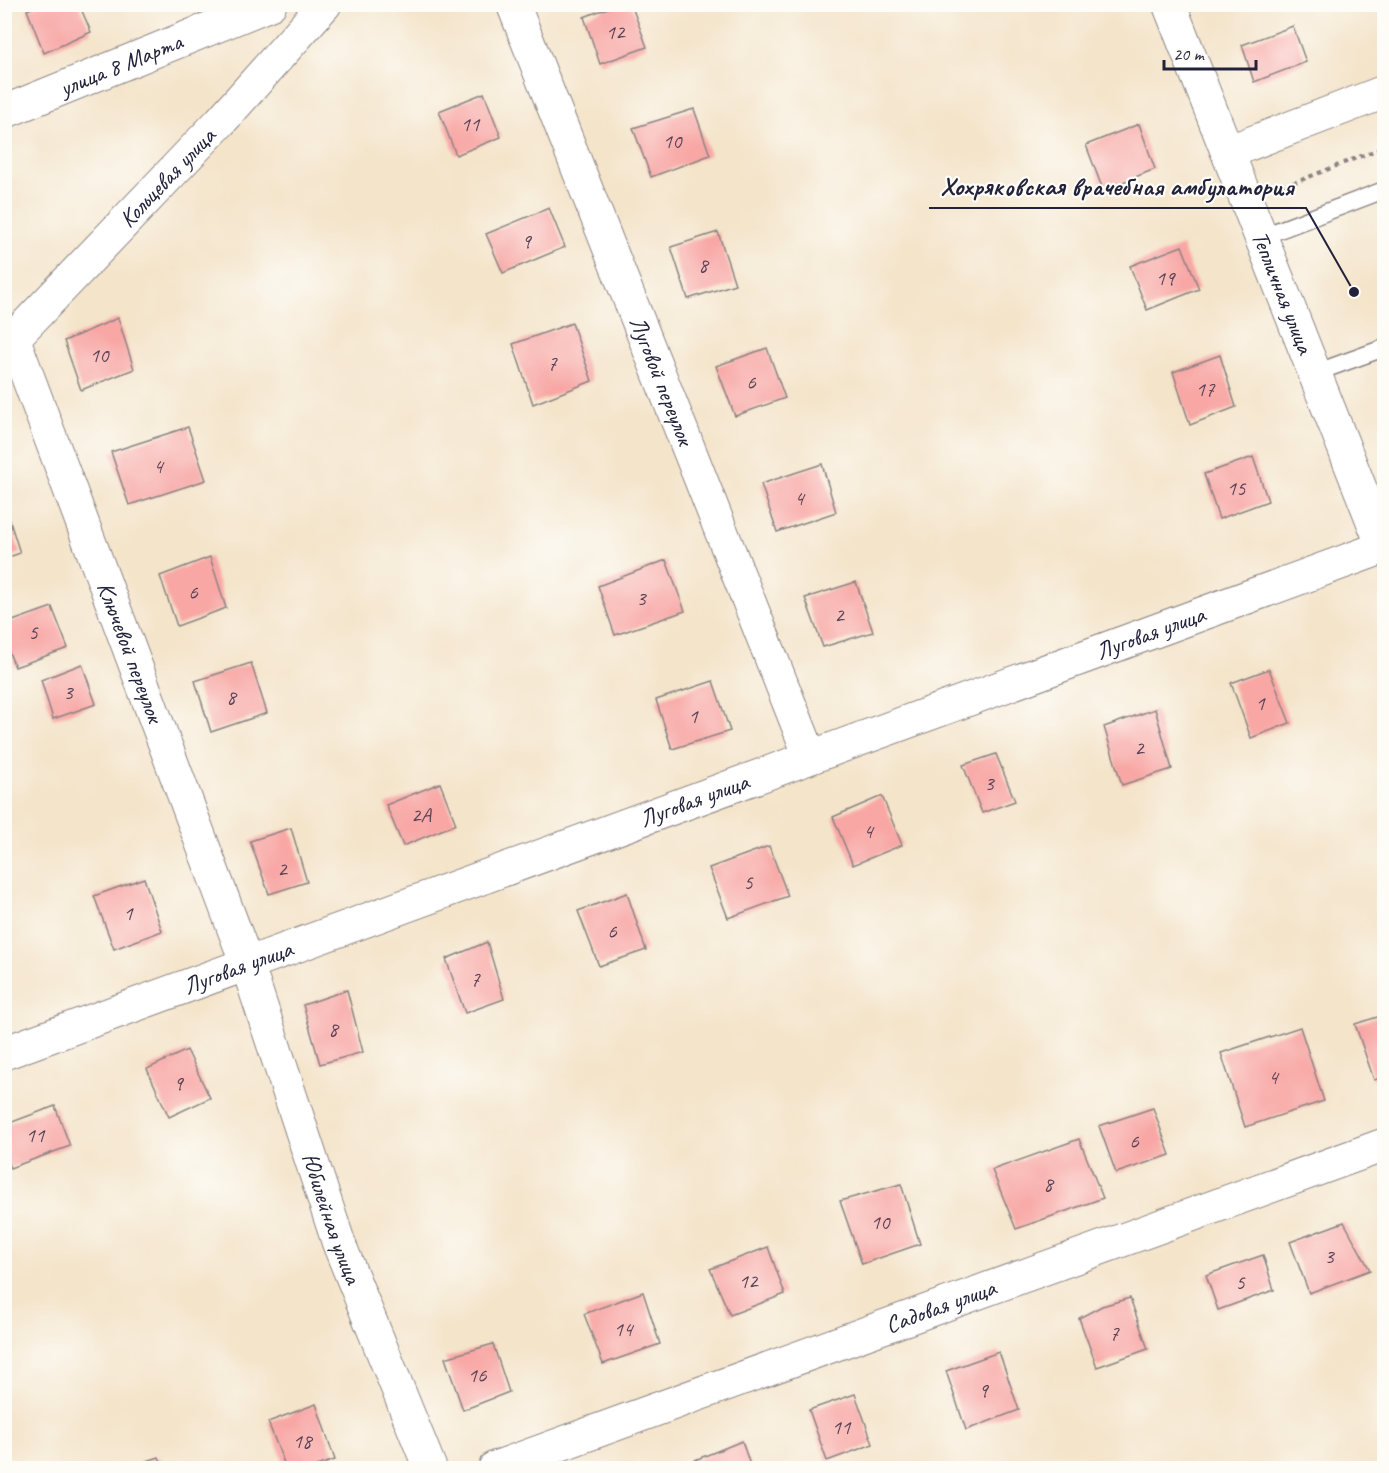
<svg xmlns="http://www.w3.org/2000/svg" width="1389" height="1473" font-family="Caveat,sans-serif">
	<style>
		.building { fill: #f8a7a5 }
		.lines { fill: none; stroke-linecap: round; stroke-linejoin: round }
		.lane-casing { stroke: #8b8382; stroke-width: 19 }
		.street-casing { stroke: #8b8382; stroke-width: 35 }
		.path { stroke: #8b8382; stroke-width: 4; stroke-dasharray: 4.5 4.5; stroke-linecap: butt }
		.lane { stroke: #fff; stroke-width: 16 }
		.street { stroke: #fff; stroke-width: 33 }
		.labels { text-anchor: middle; stroke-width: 4.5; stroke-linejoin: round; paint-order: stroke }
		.number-label { font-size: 21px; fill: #584356 }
		.street-label { font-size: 24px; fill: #22223b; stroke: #fdfcf7 }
		.leader { fill: none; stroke: #22223b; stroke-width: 2 }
		.callout-dot { fill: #22223b; stroke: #fdfcf7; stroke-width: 2 }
		.callout-label { font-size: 26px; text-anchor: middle; font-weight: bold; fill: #22223b; stroke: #fdfcf7; stroke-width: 4.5; stroke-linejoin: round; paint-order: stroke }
	</style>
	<rect width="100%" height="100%" fill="#fdfcf7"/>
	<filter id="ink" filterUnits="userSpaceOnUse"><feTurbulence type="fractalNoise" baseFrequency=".0167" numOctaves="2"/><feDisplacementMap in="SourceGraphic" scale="12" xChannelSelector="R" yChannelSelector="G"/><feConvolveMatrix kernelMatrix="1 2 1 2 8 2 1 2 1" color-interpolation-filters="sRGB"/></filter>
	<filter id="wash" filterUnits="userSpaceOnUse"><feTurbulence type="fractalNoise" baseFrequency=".008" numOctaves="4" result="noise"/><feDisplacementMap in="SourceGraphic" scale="24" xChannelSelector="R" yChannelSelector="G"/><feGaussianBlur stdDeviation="1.35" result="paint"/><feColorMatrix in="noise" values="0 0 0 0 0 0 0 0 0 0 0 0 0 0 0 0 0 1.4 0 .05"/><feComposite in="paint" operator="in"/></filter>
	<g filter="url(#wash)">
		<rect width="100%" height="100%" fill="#f4e4ca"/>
		<g id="blocks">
			<!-- building -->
			<g class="building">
				<path d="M41 4H79L91 32 44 53 27 10Z"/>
				<path d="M618 4H631L647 47 600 64 584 17Z"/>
				<path d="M1293 26 1306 62 1254 82 1242 45Z"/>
				<path d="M484 93 501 137 456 155 439 111Z"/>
				<path d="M694 109 710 155 651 177 633 128Z"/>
				<path d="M1139 124 1155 169 1103 190 1086 145Z"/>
				<path d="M549 208 565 247 503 273 486 234Z"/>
				<path d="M718 232 735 284 688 299 671 247Z"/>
				<path d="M1182 246 1199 289 1147 310 1130 266Z"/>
				<path d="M118 318 134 369 81 390 64 341Z"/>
				<path d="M572 323 592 381 533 404 513 344Z"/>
				<path d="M767 348 785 398 735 416 716 366Z"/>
				<path d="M1220 355 1236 407 1190 425 1173 372Z"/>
				<path d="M188 427 206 480 129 505 111 452Z"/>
				<path d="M1253 457 1268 501 1219 519 1204 474Z"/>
				<path d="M822 464 836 512 777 532 761 484Z"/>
				<path d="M4 503 20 553 4 559Z"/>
				<path d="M210 557 226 608 177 626 160 576Z"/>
				<path d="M666 560 685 611 615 635 598 586Z"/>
				<path d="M856 582 873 632 823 647 805 598Z"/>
				<path d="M52 607 68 648 15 667 4 640V624Z"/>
				<path d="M251 663 267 713 211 732 195 681Z"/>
				<path d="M82 664 96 704 53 719 41 680Z"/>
				<path d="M1269 669 1290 723 1251 738 1231 683Z"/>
				<path d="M713 681 730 731 672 749 656 700Z"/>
				<path d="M1155 709 1172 769 1122 785 1104 727Z"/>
				<path d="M996 754 1015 801 982 813 963 765Z"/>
				<path d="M440 783 456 824 403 846 386 805Z"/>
				<path d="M882 796 902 845 853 865 833 817Z"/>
				<path d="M291 828 307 882 269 894 250 841Z"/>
				<path d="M769 846 788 896 728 918 709 868Z"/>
				<path d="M144 878 162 931 114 949 94 896Z"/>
				<path d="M627 893 646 950 599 966 578 911Z"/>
				<path d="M487 942 504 999 465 1013 446 959Z"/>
				<path d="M347 990 363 1052 320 1064 303 1005Z"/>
				<path d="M1384 1015V1077L1374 1080 1355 1024Z"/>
				<path d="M1300 1027 1324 1101 1245 1127 1221 1053Z"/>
				<path d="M187 1050 210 1098 169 1117 147 1069Z"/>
				<path d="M55 1106 70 1146 10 1168 4 1152V1125Z"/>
				<path d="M1153 1108 1170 1155 1116 1173 1099 1126Z"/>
				<path d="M1079 1139 1103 1198 1016 1229 992 1170Z"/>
				<path d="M901 1184 920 1244 862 1264 840 1201Z"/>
				<path d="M1344 1222 1370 1270 1309 1293 1290 1242Z"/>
				<path d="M768 1247 785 1294 730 1315 710 1269Z"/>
				<path d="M1263 1255 1274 1290 1218 1310 1206 1275Z"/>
				<path d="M643 1292 660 1344 603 1364 584 1314Z"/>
				<path d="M1130 1298 1148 1349 1097 1367 1079 1318 1102 1306Z"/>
				<path d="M493 1344 509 1392 463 1410 445 1358Z"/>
				<path d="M999 1352 1019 1410 966 1430 946 1371Z"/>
				<path d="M855 1394 873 1444 827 1461 809 1410Z"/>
				<path d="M316 1404 335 1460 310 1468H286L268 1422Z"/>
				<path d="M742 1441 751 1468H698L695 1460Z"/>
				<path d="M159 1457 163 1468H126Z"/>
			</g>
		</g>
	</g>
	<g filter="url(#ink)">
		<use href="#blocks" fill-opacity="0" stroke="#8b8382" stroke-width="1.5"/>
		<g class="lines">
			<!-- lane casing -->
			<g class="lane-casing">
				<g id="lane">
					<path d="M1261 237 1384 190"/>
					<path d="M1315 373 1384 348"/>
				</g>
			</g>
			<!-- street casing -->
			<g class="street-casing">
				<g id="street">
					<path id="s1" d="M513 4 810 756"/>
					<path id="s2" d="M1169 4 1384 549"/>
					<path id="s3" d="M4 112 270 4"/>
					<path d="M1228 152 1384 92"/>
					<path id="s4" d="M14 340 247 964 339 1244 430 1468"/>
					<path id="s5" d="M4 348 220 122 325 4"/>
					<path id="s6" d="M4 1053 1384 547"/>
					<path id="s7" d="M495 1468 1384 1145"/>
				</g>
			</g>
			<!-- path -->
			<path class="path" d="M1276 190 1384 147"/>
			<!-- lane -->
			<use href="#lane" class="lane"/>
			<!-- street -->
			<use href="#street" class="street"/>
		</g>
	</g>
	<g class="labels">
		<!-- number labels -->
		<g class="number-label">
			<text x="615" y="39">12</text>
			<text x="470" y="131">11</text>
			<text x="672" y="148">10</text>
			<text x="526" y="248">9</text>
			<text x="703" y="272">8</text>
			<text x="1165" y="285">19</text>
			<text x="99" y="362">10</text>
			<text x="552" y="370">7</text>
			<text x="751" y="389">6</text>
			<text x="1205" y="396">17</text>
			<text x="158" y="473">4</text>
			<text x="1236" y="495">15</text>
			<text x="799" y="505">4</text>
			<text x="193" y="599">6</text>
			<text x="641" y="605">3</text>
			<text x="839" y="622">2</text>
			<text x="33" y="639">5</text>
			<text x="68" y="699">3</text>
			<text x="231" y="704">8</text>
			<text x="1260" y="710">1</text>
			<text x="693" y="723">1</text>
			<text x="1139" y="755">2</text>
			<text x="989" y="790">3</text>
			<text x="421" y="822">2А</text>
			<text x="868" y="838">4</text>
			<text x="282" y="876">2</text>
			<text x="748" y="889">5</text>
			<text x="128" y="920">1</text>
			<text x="612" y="938">6</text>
			<text x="475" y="986">7</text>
			<text x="333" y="1036">8</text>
			<text x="1273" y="1084">4</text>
			<text x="178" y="1090">9</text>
			<text x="35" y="1142">11</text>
			<text x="1134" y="1148">6</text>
			<text x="1048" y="1191">8</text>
			<text x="880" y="1229">10</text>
			<text x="1329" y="1263">3</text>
			<text x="748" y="1288">12</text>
			<text x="1240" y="1289">5</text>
			<text x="623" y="1336">14</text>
			<text x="1114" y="1340">7</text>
			<text x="477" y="1382">16</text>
			<text x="983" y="1397">9</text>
			<text x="841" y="1434">11</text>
			<text x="302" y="1448">18</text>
		</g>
		<!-- street labels -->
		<g class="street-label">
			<text dy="8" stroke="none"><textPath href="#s3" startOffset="126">улица 8 Марта</textPath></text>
			<text dy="8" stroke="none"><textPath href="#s5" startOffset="236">Кольцевая улица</textPath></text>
			<text dy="8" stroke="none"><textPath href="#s2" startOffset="310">Тепличная улица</textPath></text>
			<text dy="8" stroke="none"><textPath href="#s1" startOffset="405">Луговой переулок</textPath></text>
			<text dy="8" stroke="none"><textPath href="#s6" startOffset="1221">Луговая улица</textPath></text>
			<text dy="8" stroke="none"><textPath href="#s4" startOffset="333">Ключевой переулок</textPath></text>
			<text dy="8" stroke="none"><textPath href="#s6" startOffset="735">Луговая улица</textPath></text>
			<text dy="8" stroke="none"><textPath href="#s6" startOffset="249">Луговая улица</textPath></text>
			<text dy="8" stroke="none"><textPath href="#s4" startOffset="934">Юбилейная улица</textPath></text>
			<text dy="8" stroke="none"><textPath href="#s7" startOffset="474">Садовая улица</textPath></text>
		</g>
	</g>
	<!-- callouts -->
	<path class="leader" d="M1354 292L1306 208H929"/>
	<circle class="callout-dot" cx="1354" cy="292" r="6"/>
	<g class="callout-label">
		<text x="1117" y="195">Хохряковская врачебная амбулатория</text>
	</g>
	<!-- margin -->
	<rect width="1389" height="1473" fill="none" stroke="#fdfcf7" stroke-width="24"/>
	<!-- scale -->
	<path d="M1164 60v9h92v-9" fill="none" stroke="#22223b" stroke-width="3"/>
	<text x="1173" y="60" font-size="18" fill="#22223b" stroke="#fdfcf7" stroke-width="4.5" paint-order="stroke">20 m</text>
</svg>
